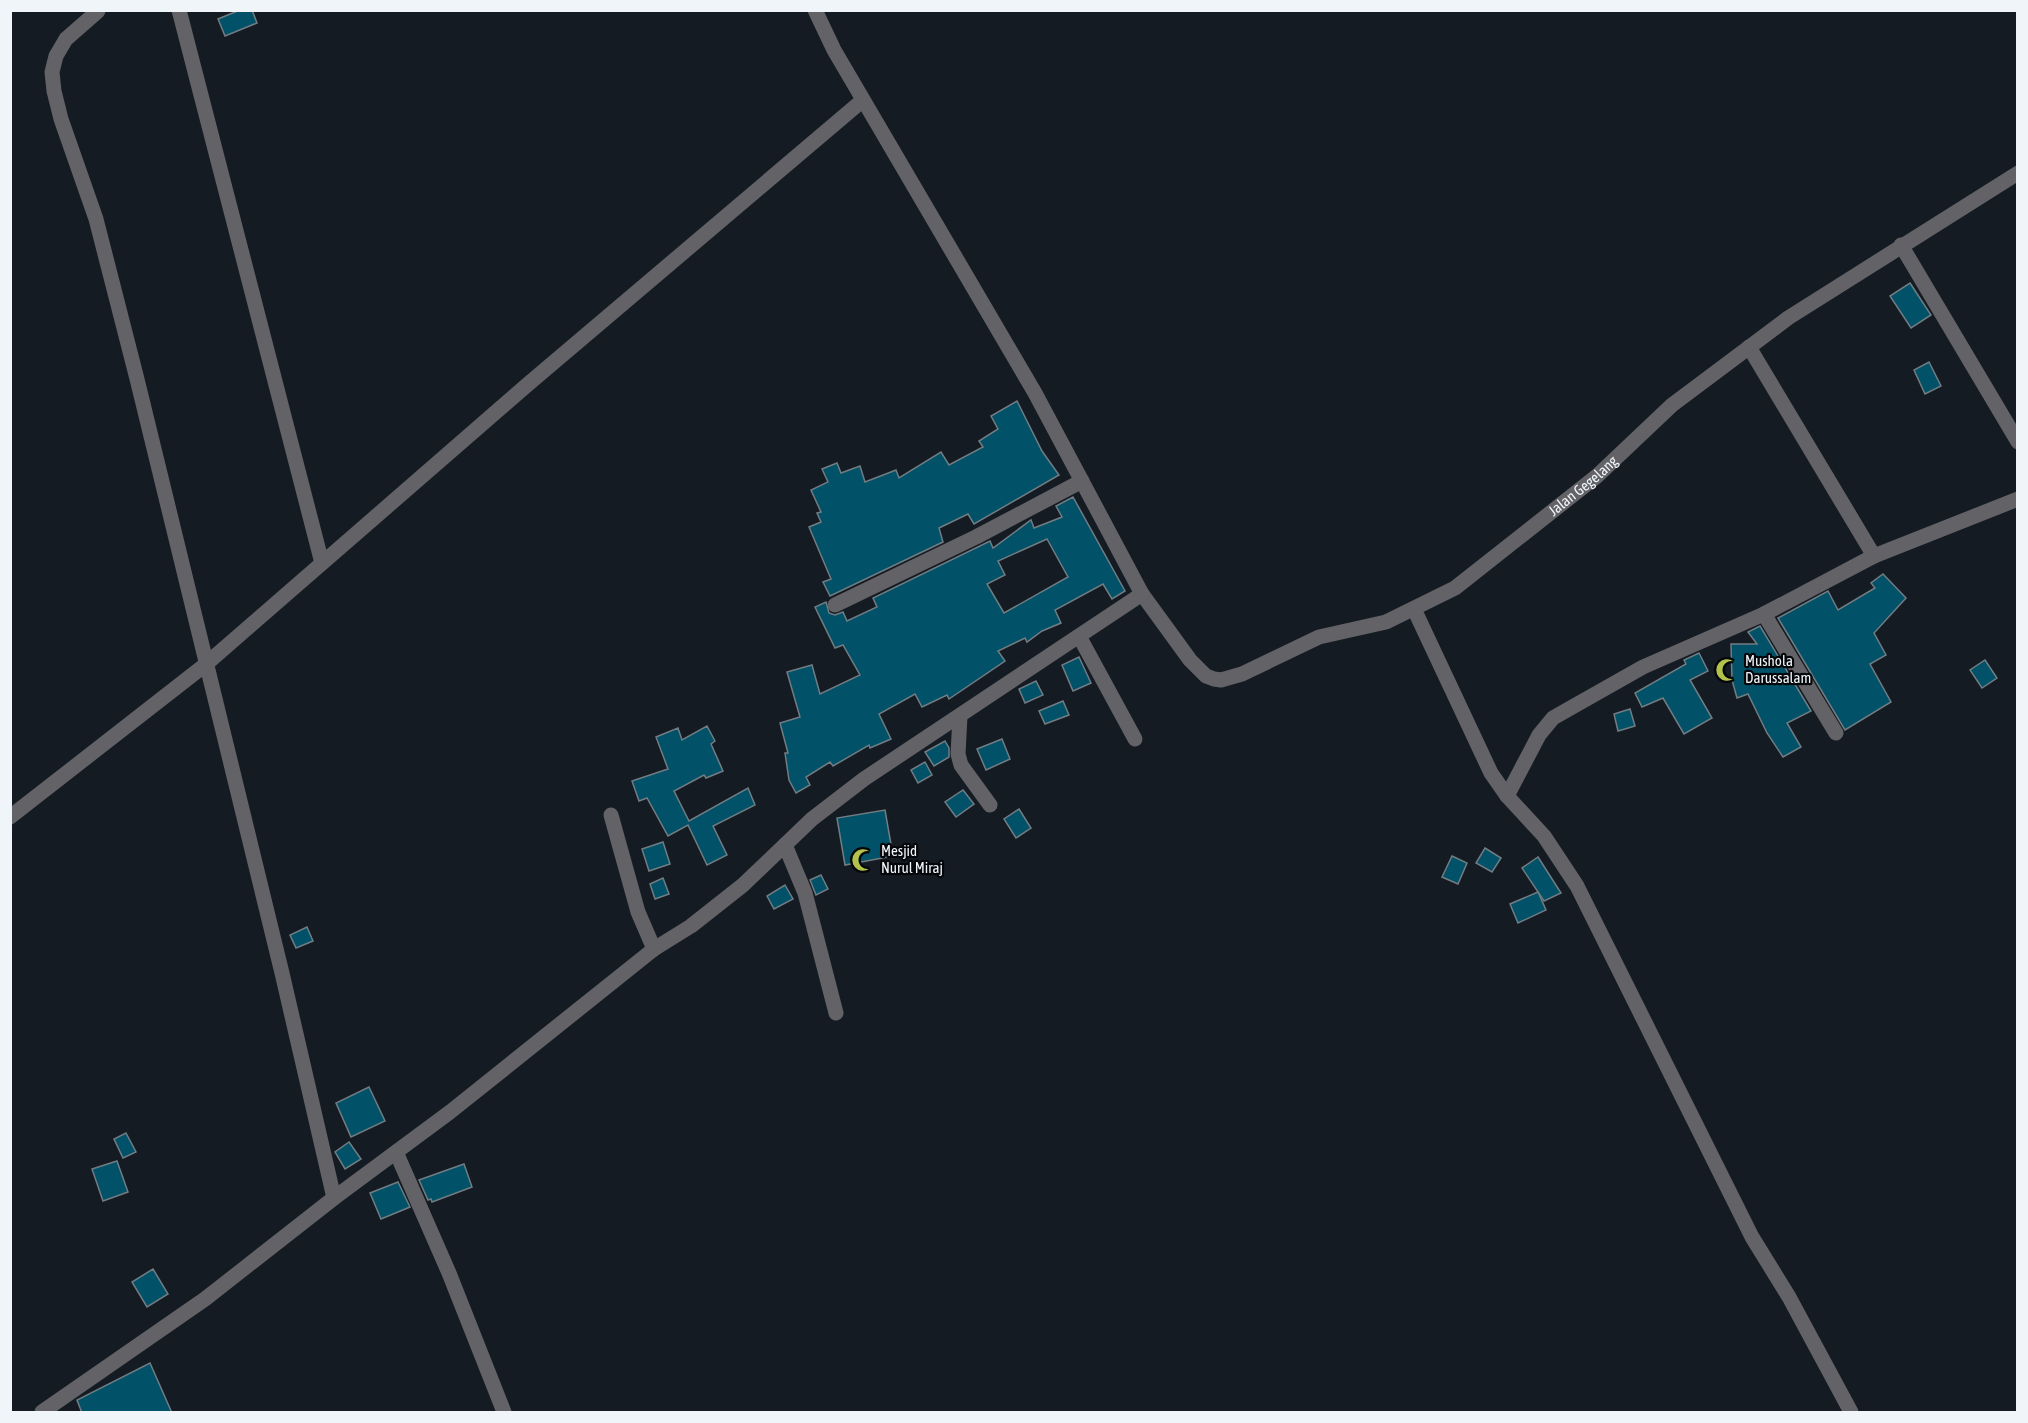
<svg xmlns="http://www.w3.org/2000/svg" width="2028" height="1423" font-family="'Asap Condensed',sans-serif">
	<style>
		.building { fill: #015168; stroke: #717d83; stroke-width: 1.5; fill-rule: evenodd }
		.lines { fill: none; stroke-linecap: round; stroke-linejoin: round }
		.minor { stroke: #626267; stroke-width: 15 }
		.labels { text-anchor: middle; stroke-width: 4.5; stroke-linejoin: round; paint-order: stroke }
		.street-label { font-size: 15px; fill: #f0f5fa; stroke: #040609 }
		.poi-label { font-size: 15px; fill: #f0f5fa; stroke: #040609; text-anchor: start }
	</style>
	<rect width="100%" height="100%" fill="#151b23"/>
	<!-- building -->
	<g class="building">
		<path d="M240 10H252L257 23 225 36 218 19Z"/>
		<path d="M1910 283 1931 315 1911 328 1890 296Z"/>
		<path d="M1929 362 1941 386 1925 394 1914 370Z"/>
		<path d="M1017 401 1042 451 1059 475 974 524 968 514 939 528 943 542 830 596 823 582 831 579 809 527 821 522 817 513 821 512 811 490 828 482 822 469 837 463 841 473 860 466 865 482 896 470 899 478 941 452 949 465 983 447 979 441 998 429 991 416Z"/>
		<path d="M1073 497 1125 591 1112 599 1103 584 1055 610 1061 623 1042 631 1027 642 1025 638 998 651 1005 661 949 699 947 695 922 707 915 694 879 714 891 739 870 748 869 745 833 766 830 762 806 777 810 785 796 793 789 780 785 753H788L780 723 800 717 787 672 812 665 820 694 860 675 843 645 835 648 815 607 826 602 829 613 835 615 843 612 847 621 877 607 873 598 990 541 993 548 1031 520 1034 528 1062 517 1056 506ZM1047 539 1068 577 1004 613 987 584 1005 575 998 561Z"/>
		<path d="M1883 574 1906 598 1874 633 1886 655 1870 664 1891 702 1845 730 1778 618 1828 591 1838 610 1875 588 1871 583Z"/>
		<path d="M1760 626 1811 711 1787 723 1801 747 1783 757 1767 733 1748 694 1737 698 1732 680 1731 644H1757L1748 632Z"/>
		<path d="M1699 653 1708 671 1690 680 1712 718 1684 734 1663 698 1642 707 1635 693 1686 664 1684 660Z"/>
		<path d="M1079 657 1091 683 1073 691 1062 665Z"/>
		<path d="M1985 660 1997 678 1982 688 1970 670Z"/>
		<path d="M1036 681 1043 695 1025 703 1019 689Z"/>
		<path d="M1063 701 1069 715 1045 724 1039 711Z"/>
		<path d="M1630 709 1635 726 1618 731 1614 714Z"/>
		<path d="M707 726 715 741 711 744 723 771 706 778 704 775 674 791 689 821 748 788 755 805 713 826 727 855 707 865 688 825 668 836 647 798 639 801 632 781 668 769 656 737 678 728 682 740Z"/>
		<path d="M1002 739 1010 759 986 770 977 749Z"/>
		<path d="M945 741 949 748V757L934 766 925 752Z"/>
		<path d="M925 762 932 775 918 783 911 770Z"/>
		<path d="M963 790 974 804 956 817 945 802Z"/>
		<path d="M1019 809 1031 828 1016 838 1004 819Z"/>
		<path d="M885 810 893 856 845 865 837 818Z"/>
		<path d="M663 842 670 864 649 871 642 849Z"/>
		<path d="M1485 848 1501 858 1492 872 1476 863Z"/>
		<path d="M1452 856 1467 863 1458 884 1442 877Z"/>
		<path d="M1538 857 1561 893 1544 901 1522 868Z"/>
		<path d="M821 875 828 889 816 895 810 880Z"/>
		<path d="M663 878 669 894 655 899 650 884Z"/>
		<path d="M785 885 793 899 774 909 767 896Z"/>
		<path d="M1538 892 1546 910 1518 923 1510 904Z"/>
		<path d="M307 927 313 941 296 948 290 935Z"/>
		<path d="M369 1087 385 1121 351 1137 336 1103Z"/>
		<path d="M126 1133 136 1152 123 1158 114 1139Z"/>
		<path d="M349 1142 361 1159 345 1169 335 1152Z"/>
		<path d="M117 1161 128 1192 103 1201 92 1169Z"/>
		<path d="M464 1164 472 1187 432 1202 431 1199 428 1200 419 1180Z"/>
		<path d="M398 1182 410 1207 381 1219 370 1193Z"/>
		<path d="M153 1269 168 1294 147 1307 132 1282Z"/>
		<path d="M150 1363 172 1413H82L77 1400Z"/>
	</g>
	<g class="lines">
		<!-- minor -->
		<g class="minor">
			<path d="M179 10 322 563"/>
			<path id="s1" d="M815 10 834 50 1035 393 1142 594 1190 660 1206 676 1214 679 1221 680 1242 674 1319 637 1386 622 1455 588 1597 476 1672 405 1788 318 2018 173"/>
			<path d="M98 11 66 39 56 56 52 72 54 91 61 119 96 219 137 379 282 973 334 1198"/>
			<path d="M1901 245 2018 442"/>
			<path d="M1749 347 1874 556"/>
			<path d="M835 605 976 537 1082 481"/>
			<path d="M1414 609 1491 773 1507 796 1544 836 1577 886 1752 1237 1789 1297 1851 1412"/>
			<path d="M1764 614 1836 733"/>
			<path d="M1079 636 1135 739"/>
			<path d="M960 716 958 754 961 765 990 805"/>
			<path d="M1507 796 1539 735 1553 718 1567 710 1643 667 1764 614 1874 556 2018 499"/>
			<path d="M611 815 638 912 654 949"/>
			<path d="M10 817 205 665 527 385 863 100"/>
			<path d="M785 845 805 893 836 1013"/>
			<path d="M396 1152 449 1273 504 1412"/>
			<path d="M42 1412 205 1299 334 1198 450 1112 654 949 691 926 743 885 812 819 864 779 1142 594"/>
		</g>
	</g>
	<!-- icons -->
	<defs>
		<g id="mosque-bare" transform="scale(1.8)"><path d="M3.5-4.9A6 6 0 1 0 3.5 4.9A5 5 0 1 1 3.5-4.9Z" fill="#b3c24b" stroke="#040609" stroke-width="2.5" paint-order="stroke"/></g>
	</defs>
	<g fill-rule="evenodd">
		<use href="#mosque-bare" x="1727" y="670"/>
		<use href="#mosque-bare" x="863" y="860"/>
	</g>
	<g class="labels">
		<!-- street labels -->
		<g class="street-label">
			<text dy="5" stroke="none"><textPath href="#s1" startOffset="1206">Jalan Gegelang</textPath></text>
		</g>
		<!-- poi labels -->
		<g class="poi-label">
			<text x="1745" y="666">Mushola<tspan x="1745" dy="17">Darussalam</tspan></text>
			<text x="881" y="856">Mesjid<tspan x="881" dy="17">Nurul Miraj</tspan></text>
		</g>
	</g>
	<!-- border -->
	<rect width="2028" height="1423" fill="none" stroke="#f0f5fa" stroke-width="24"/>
</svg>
